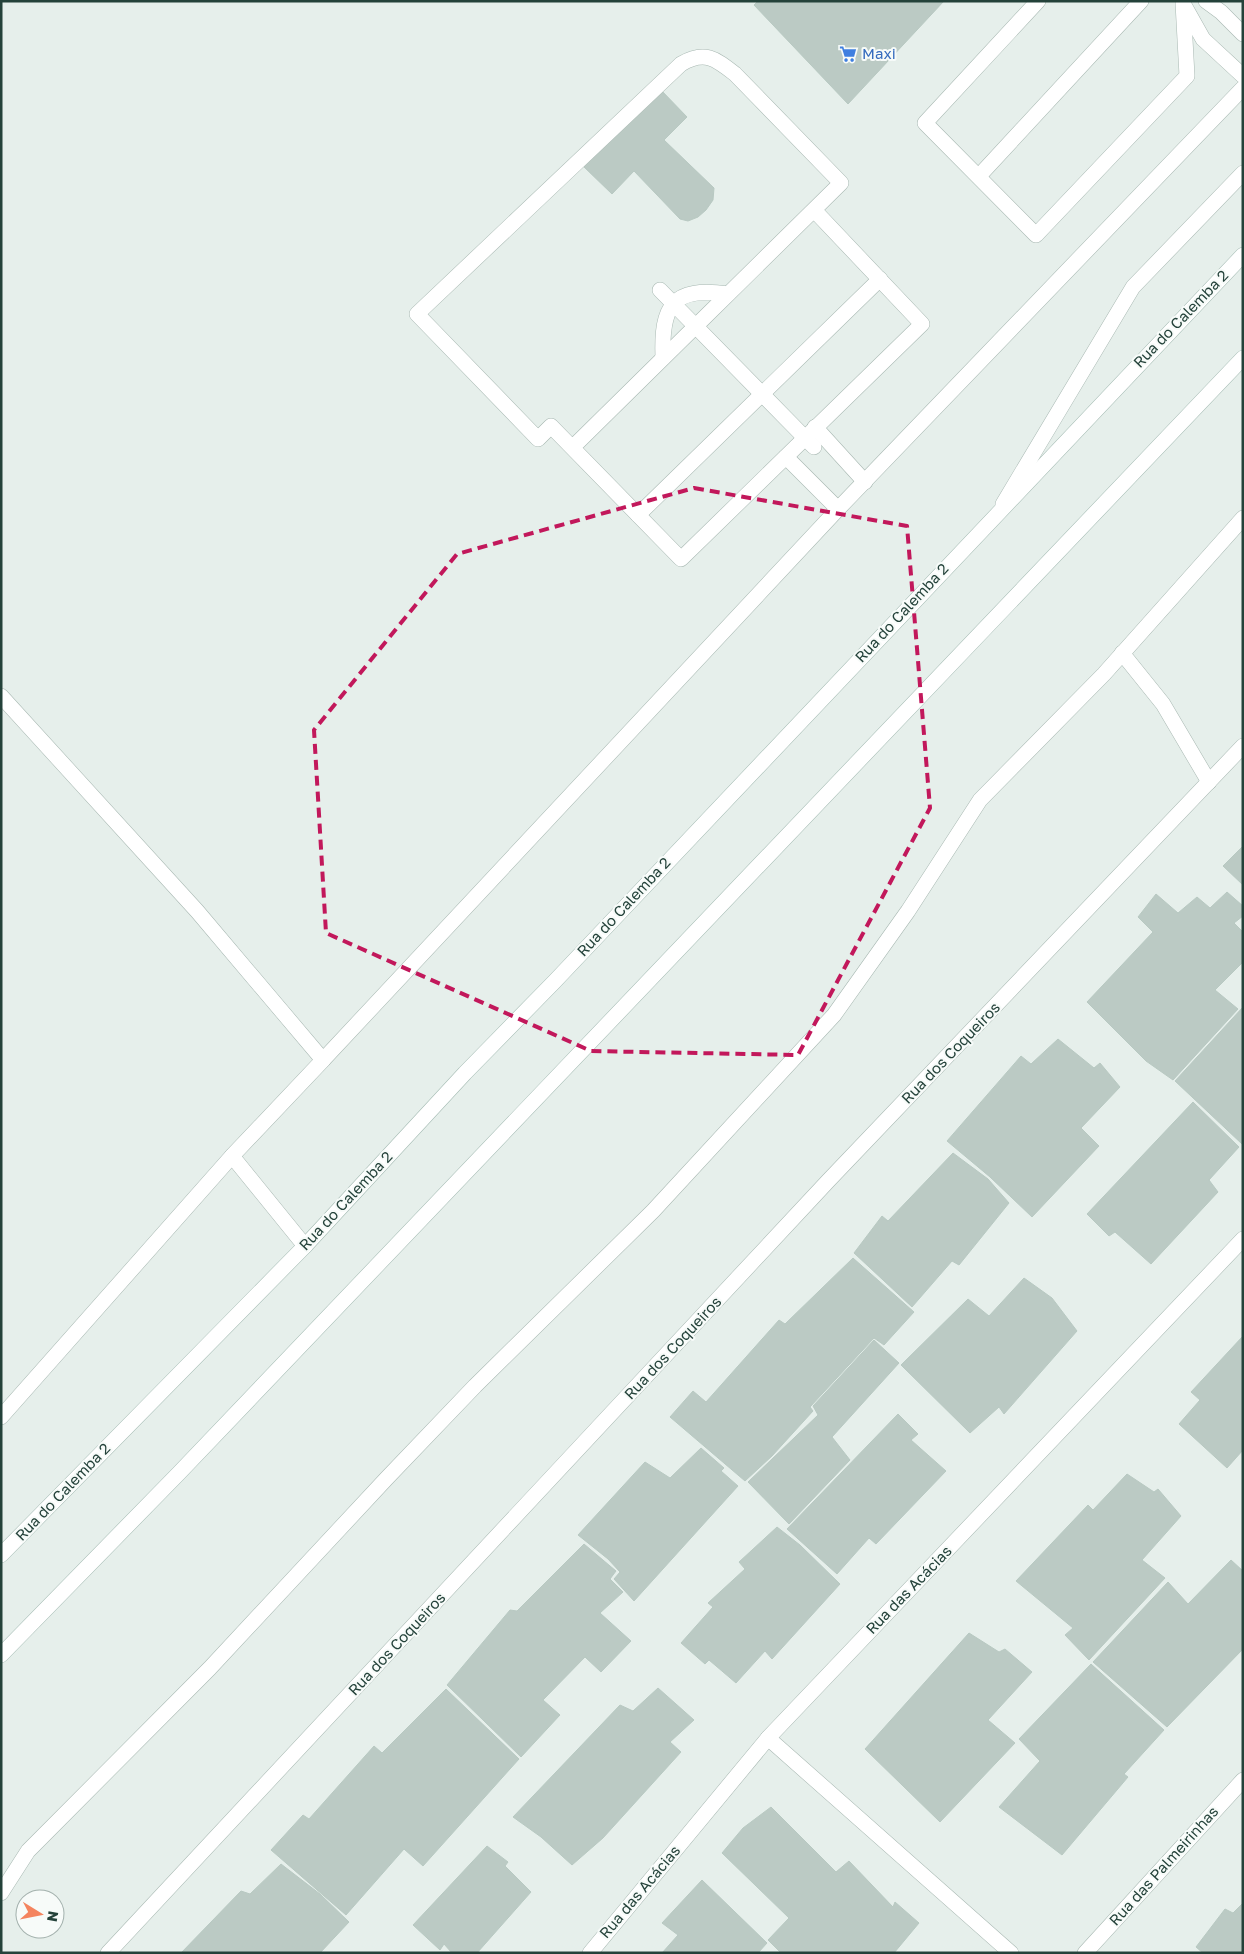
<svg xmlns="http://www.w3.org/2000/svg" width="1244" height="1954" font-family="'Golos Text',sans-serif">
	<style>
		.building { fill: #bbcac4; stroke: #b8c9c2 }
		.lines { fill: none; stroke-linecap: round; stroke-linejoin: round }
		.service-casing { stroke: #a8b8b2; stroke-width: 16 }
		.pedestrian-casing { stroke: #a8b8b2; stroke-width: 16 }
		.minor-casing { stroke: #a8b8b2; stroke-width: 16 }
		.secondary-casing { stroke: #a4bbb3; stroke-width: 16 }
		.service { stroke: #fff; stroke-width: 15 }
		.pedestrian { stroke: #fff; stroke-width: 15 }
		.minor { stroke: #fff; stroke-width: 15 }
		.secondary { stroke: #fff; stroke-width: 15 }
		.marked { fill: none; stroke: #c2185b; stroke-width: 4; stroke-dasharray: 10 6; stroke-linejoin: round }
		.labels { text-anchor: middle; stroke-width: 4; stroke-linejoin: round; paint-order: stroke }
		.shop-label { font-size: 15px; fill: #366cbe; stroke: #f7fbf9; text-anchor: start }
		.street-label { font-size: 15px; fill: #24423a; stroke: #f7fbf9 }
	</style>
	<rect width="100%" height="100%" fill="#e6efeb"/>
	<!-- building -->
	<g class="building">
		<path d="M758 1H944L848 104 754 5Z"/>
		<path d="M660 89 687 117 664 140 714 188 713 200 706 210 698 217 688 221 680 219 634 171 612 194 583 166Z"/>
		<path d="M1243 846V885L1223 866Z"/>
		<path d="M1227 892 1243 906V916L1234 923 1243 932V962L1215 990 1238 1009 1173 1080 1146 1061 1087 1002 1153 932 1138 917 1156 894 1178 913 1197 897 1210 908Z"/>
		<path d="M1243 1007V1143L1242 1144 1175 1081Z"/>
		<path d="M1058 1039 1094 1068 1100 1063 1120 1087 1081 1128 1099 1146 1032 1217 990 1177 947 1141 1021 1056 1031 1064Z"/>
		<path d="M1193 1102 1239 1147 1209 1180 1218 1192 1151 1264 1115 1232 1109 1236 1087 1214Z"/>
		<path d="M953 1153 988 1179 1009 1203 959 1265 952 1261 912 1307 854 1253 882 1216 888 1221Z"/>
		<path d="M853 1258 914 1312 884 1345 874 1338 810 1407 813 1411 772 1456 745 1481 670 1417 693 1391 706 1402 779 1320 785 1324Z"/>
		<path d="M1024 1278 1052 1298 1077 1331 1004 1414 999 1407 970 1433 901 1365 968 1299 989 1316Z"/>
		<path d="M1243 1336V1450L1227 1468 1179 1424 1200 1400 1191 1392Z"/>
		<path d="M874 1340 899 1363 832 1437 850 1460 789 1524 748 1482 818 1415 813 1406Z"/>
		<path d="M898 1414 918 1434 911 1440 946 1471 876 1544 869 1538 837 1574 787 1529Z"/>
		<path d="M701 1448 724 1468 721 1471 738 1486 634 1601 614 1579 620 1572 608 1559 578 1535 645 1462 670 1478Z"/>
		<path d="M1127 1474 1154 1492 1158 1489 1181 1516 1142 1560 1165 1578 1089 1660 1065 1635 1073 1628 1016 1581 1088 1505 1093 1510Z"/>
		<path d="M777 1527 800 1545 840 1584 772 1659 765 1651 736 1683 709 1660 705 1664 681 1643 713 1607 708 1603 745 1569 739 1562Z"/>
		<path d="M584 1544 616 1571 610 1579 623 1592 600 1613 631 1641 601 1672 585 1657 543 1700 560 1715 521 1757 447 1685 510 1610 517 1611Z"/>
		<path d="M1231 1560 1243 1571V1649L1167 1727 1093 1662 1168 1582 1188 1604Z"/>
		<path d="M969 1633 999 1652 1005 1649 1032 1672 988 1720 1015 1743 940 1822 865 1749Z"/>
		<path d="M1091 1664 1164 1730 1124 1774 1128 1777 1062 1855 999 1807 1040 1761 1019 1739Z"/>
		<path d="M658 1688 694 1720 670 1742 681 1752 603 1838 572 1865 541 1837 513 1817 620 1705 633 1711Z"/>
		<path d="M446 1689 519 1759 423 1866 404 1849 346 1915 271 1850 303 1815 309 1819 374 1746 382 1753Z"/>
		<path d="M771 1807 836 1872 849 1861 893 1907 895 1902 919 1923 894 1953H781L768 1940 789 1918 722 1853 743 1828Z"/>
		<path d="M487 1846 508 1862 505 1866 531 1892 477 1953H452L444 1944 440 1950 413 1925Z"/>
		<path d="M281 1864 320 1894 349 1922 320 1953H181L241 1891 250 1894Z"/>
		<path d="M702 1880 767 1943 758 1953H662L678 1935 662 1923Z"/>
		<path d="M1243 1903V1953H1203L1196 1947 1225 1909 1233 1913Z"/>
	</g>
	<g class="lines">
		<!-- service casing -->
		<g class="service-casing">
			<g id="service">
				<path d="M1038 1 925 123 1036 235 1187 76 1183 3"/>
				<path d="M1206 1 1221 12 1243 34"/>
				<path d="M1185 7 1203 39 1243 76"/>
				<path d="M979 176 1141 1"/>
				<path d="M663 358C661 306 672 286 728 294"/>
				<path d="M815 427 865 482"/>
				<path d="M573 447C662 359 752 271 841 183L735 74C716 59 705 50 681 64L417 314 538 439 551 426 681 559 922 324 814 210"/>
				<path d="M786 457 838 509"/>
				<path d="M1003 504 1133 287 1243 173"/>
				<path d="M638 515 880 279"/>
				<path d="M1122 653 1163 704 1209 782"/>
				<path d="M323 1060 838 509 1243 88"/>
				<path d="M232 1156 305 1246"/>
				<path d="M1 1893 28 1851 210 1668 386 1479 475 1386 653 1211 834 1015 908 911 980 800 1104 674 1243 518"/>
			</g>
		</g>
		<!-- pedestrian casing -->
		<g class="pedestrian-casing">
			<path id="pedestrian" d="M660 290 814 447"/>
		</g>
		<!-- minor casing -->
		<g class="minor-casing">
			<g id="minor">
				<path d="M1 696 197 911 323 1060 232 1156 1 1417"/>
				<path d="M768 1738 1011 1953"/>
				<path d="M108 1953 828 1181 1243 746"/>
				<path d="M590 1953 768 1738 1243 1239"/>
				<path d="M1085 1953 1243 1780"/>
			</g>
		</g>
		<!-- secondary casing -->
		<g class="secondary-casing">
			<g id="secondary">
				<path d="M1 1555 305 1246 465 1073 555 981 1243 255"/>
				<path d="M1 1655 179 1473 1243 358"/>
			</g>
		</g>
		<!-- service -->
		<use href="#service" class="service"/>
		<!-- pedestrian -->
		<use href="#pedestrian" class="pedestrian"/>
		<!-- minor -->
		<use href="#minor" class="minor"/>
		<!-- secondary -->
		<use href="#secondary" class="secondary"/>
	</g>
	<!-- marked area -->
	<path class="marked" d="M694 488 907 526 930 808 798 1055 591 1051 326 933 314 730 457 554Z"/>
	<!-- icons -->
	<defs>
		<g id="supermarket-bare" transform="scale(1.35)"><path d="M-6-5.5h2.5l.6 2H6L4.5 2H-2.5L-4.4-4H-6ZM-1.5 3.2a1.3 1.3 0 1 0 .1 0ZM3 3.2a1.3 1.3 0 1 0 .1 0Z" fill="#3f7fe0" stroke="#f7fbf9" stroke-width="2.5" paint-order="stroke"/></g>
	</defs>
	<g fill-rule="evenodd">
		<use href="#supermarket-bare" x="848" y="54"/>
	</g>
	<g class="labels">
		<!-- shop labels -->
		<g class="shop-label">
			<text x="862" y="59">Maxi</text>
		</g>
		<!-- street labels -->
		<g class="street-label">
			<text transform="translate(1181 319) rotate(-46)" y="5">Rua do Calemba 2</text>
			<text transform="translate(902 613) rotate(-47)" y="5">Rua do Calemba 2</text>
			<text transform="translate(624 907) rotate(-47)" y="5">Rua do Calemba 2</text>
			<text transform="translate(951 1053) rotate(-46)" y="5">Rua dos Coqueiros</text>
			<text transform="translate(346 1201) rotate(-47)" y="5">Rua do Calemba 2</text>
			<text transform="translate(673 1348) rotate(-47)" y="5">Rua dos Coqueiros</text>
			<text transform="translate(63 1492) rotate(-46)" y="5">Rua do Calemba 2</text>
			<text transform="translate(909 1590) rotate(-46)" y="5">Rua das Acácias</text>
			<text transform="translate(397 1644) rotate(-47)" y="5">Rua dos Coqueiros</text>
			<text transform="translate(1164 1866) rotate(-48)" y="5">Rua das Palmeirinhas</text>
			<text transform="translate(640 1892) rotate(-50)" y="5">Rua das Acácias</text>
		</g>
	</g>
	<!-- border -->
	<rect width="1244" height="1954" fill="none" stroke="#24423a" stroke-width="5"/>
	<!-- north arrow -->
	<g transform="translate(40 1914) rotate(100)"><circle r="24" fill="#f7fbf9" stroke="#a3b1ad"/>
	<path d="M0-4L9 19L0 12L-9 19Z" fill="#f4845f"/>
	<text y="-8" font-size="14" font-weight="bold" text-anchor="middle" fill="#24423a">N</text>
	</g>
</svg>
